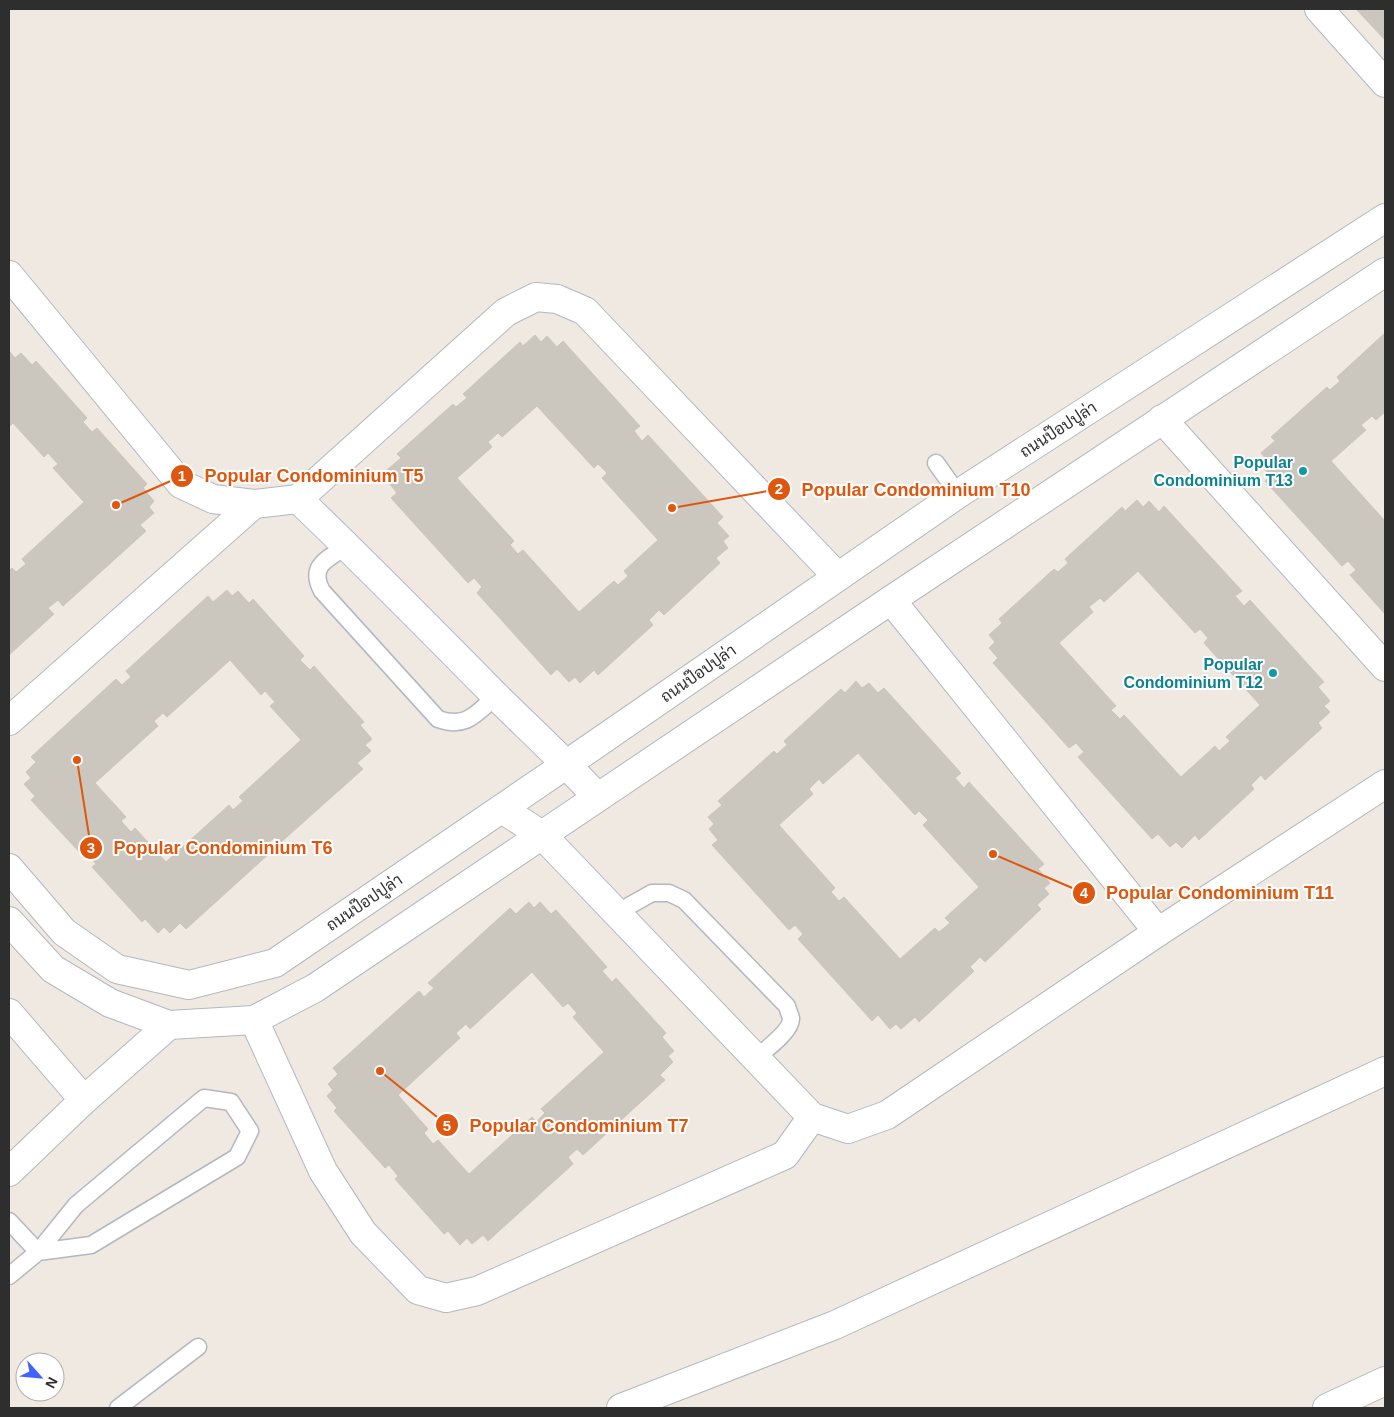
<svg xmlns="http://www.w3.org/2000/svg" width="1394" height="1417" font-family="Helvetica,Sarabun,sans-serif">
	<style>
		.building { fill: #cbc7bf; stroke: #cbc5ba; fill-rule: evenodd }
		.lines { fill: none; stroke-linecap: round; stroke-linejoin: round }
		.service-casing { stroke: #b4b7c1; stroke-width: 19 }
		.minor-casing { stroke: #b4b7c1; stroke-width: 30 }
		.service { stroke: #fff; stroke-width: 16 }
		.minor { stroke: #fff; stroke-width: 28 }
		.culture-dot { fill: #0f9aa8; stroke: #fff; stroke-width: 2 }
		.labels { text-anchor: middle; stroke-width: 4; stroke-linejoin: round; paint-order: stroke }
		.street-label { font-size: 16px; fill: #2e2e2e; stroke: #fff }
		.culture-label { font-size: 16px; font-weight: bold; fill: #0d838f; stroke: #fff; text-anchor: end }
		.leader { fill: none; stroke: #df570e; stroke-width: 2 }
		.callout-dot { fill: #df570e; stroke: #fff; stroke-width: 2 }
		.mark-label { font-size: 15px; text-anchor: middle; font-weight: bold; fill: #fff }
		.callout-label { font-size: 18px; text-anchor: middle; font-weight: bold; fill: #df570e; stroke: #fff; stroke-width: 4; stroke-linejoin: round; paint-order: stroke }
	</style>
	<rect width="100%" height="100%" fill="#efe9e1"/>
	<!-- building -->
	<g class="building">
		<path d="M1356 9H1385V40Z"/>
		<path d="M1385 333V412L1376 420 1372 416 1361 425 1366 430 1331 461 1385 521V526L1384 528 1385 530V614L1350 575 1356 570 1348 561 1342 566 1265 481 1271 476 1261 465 1267 460 1261 453 1275 441 1271 437 1327 387 1330 390 1340 381 1337 377Z"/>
		<path d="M535 335 541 342 547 336 557 347 563 341 640 426 634 431 642 441 648 435 723 517 717 523 729 536 723 541 728 548 716 558 720 563 664 615 659 610 649 620 653 625 598 675 594 670 580 683 575 677 569 682 557 669 551 675 477 593 482 587 474 578 468 583 391 498 397 493 388 482 393 477 387 470 401 458 397 454 453 404 456 407 467 398 463 394 520 342 523 346ZM537 406 594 468 598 464 607 473 602 478 658 540 624 571 628 576 618 585 614 581 579 612 523 550 518 554 510 545 514 541 457 478 492 447 488 442 498 433 502 437Z"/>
		<path d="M10 352 15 358 21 353 32 365 36 361 87 418 83 422 92 432 97 428 147 484 143 488 154 501 149 507 154 513 140 525 146 531 63 606 58 600 48 608 54 614 9 655V571L12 568 16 572 26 564 22 559 84 502 53 468 58 464 48 453 44 457 13 423 9 427Z"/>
		<path d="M1137 500 1143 507 1149 501 1159 512 1164 506 1242 591 1235 596 1244 606 1250 600 1324 682 1318 687 1330 701 1324 706 1330 712 1318 723 1322 728 1265 780 1261 775 1251 785 1254 789 1199 840 1195 835 1182 848 1176 842 1170 847 1158 834 1152 839 1078 757 1084 752 1076 743 1069 748 993 663 998 658 989 648 995 642 989 635 1002 623 999 619 1054 569 1058 572 1068 563 1065 559 1122 507 1125 511ZM1138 571 1195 633 1200 629 1208 638 1204 643 1260 705 1226 737 1230 741 1219 751 1215 746 1181 777 1124 715 1120 719 1111 710 1116 706 1059 643 1093 612 1089 607 1100 598 1104 602Z"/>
		<path d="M227 590 232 596 238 591 249 603 253 599 304 656 300 660 310 670 314 666 364 722 360 725 372 739 365 745 371 751 357 763 363 769 280 843 275 837 265 846 271 852 186 929 180 923 170 933 164 927 158 933 145 919 142 922 92 867 96 864 86 853 83 856 31 800 35 796 24 784 31 778 26 772 36 762 31 757 116 679 122 685 131 677 126 671 208 596 213 602ZM230 660 261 695 265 691 275 702 270 706 301 740 239 797 243 801 233 810 229 805 166 862 135 828 131 832 121 821 126 817 95 783 158 726 154 721 163 713 167 717Z"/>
		<path d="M856 681 862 688 869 683 878 693 884 688 961 773 955 778 964 788 969 782 1044 864 1038 869 1050 883 1044 888 1049 894 1037 905 1041 909 985 962 980 957 970 967 974 971 919 1022 915 1017 901 1029 896 1024 890 1029 878 1015 872 1021 798 939 803 934 795 925 789 930 712 845 718 840 709 829 714 824 708 817 722 805 718 801 774 751 777 754 787 745 784 741 841 689 845 693ZM858 753 915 815 919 811 928 820 923 825 979 887 945 918 950 923 939 932 935 928 900 959 844 897 839 901 831 892 835 888 779 825 813 794 809 789 819 779 823 784Z"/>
		<path d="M529 902 534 908 540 902 551 914 556 910 607 967 602 971 612 982 616 978 666 1033 662 1037 674 1051 668 1056 673 1062 660 1075 665 1080 583 1155 577 1149 568 1157 573 1164 488 1241 483 1235 472 1244 467 1238 460 1245 448 1231 444 1234 395 1179 398 1176 389 1165 385 1168 334 1111 337 1108 327 1096 333 1090 328 1084 338 1074 333 1068 419 991 424 997 434 988 428 983 510 908 516 914ZM532 972 563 1007 568 1003 577 1013 573 1017 604 1052 541 1109 545 1113 536 1122 532 1117 469 1174 438 1140 433 1144 424 1133 428 1129 398 1095 460 1038 456 1033 466 1024 470 1029Z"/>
	</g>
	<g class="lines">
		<!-- service casing -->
		<g class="service-casing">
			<g id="service">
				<path d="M936 463 958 494"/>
				<path d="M347 546C328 559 308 565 322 591L438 719C466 729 476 714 496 696"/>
				<path d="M618 912 652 893H669L684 900 787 1006C788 1010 790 1015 791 1018 792 1031 765 1050 756 1058"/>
				<path d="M9 1221 38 1252"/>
				<path d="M9 1276 38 1252 76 1205 204 1098 231 1102 250 1131 237 1157 91 1245 38 1252"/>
				<path d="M118 1408 198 1347"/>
			</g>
		</g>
		<!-- minor casing -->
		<g class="minor-casing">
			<g id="minor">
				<path d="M1319 9 1385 83"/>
				<path d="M9 275 181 484 213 499 254 504 298 499 506 312 536 297 557 299 585 311 837 576"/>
				<path d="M1162 419 1385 667"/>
				<path d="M298 499C364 562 428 627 492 692 527 727 564 760 597 797"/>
				<path d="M891 600 1158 932"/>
				<path d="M9 721 254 504"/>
				<path d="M502 809 542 835 812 1117 848 1129 887 1115 1158 932 1385 784"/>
				<path d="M9 868 64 932 117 969 189 985 275 963 567 764 958 494 1385 218"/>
				<path d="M9 921 53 969 110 1003 169 1025 254 1020 315 988 891 600 1385 272"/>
				<path d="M9 1013 84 1100"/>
				<path d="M254 1020 323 1171 363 1233 418 1290 446 1298 477 1291 785 1155 812 1117"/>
				<path d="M9 1172 84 1100 169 1025"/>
				<path d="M621 1408 835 1325 1385 1071"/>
				<path d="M1327 1408 1385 1381"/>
			</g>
		</g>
		<!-- service -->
		<use href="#service" class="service"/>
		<!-- minor -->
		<use href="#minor" class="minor"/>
	</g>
	<!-- markers -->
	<g class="culture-dot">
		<circle cx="1303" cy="471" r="5"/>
		<circle cx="1273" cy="673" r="5"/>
	</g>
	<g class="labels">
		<!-- street labels -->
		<g class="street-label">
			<text transform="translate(1058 429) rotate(-33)" y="6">ถนนป๊อปปูล่า</text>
			<text transform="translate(698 673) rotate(-35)" y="6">ถนนป๊อปปูล่า</text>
			<text transform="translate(364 902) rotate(-34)" y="6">ถนนป๊อปปูล่า</text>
		</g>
		<!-- culture labels -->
		<g class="culture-label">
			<text x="1293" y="468">Popular<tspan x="1293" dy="18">Condominium T13</tspan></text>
			<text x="1263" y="670">Popular<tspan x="1263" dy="18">Condominium T12</tspan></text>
		</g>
	</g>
	<!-- callouts -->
	<path class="leader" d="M116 505L182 476M672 508L779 489M77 760L91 848M993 854L1084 893M380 1071L447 1125"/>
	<g class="callout-dot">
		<circle cx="116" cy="505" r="5"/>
		<circle cx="672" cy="508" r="5"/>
		<circle cx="77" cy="760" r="5"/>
		<circle cx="993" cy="854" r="5"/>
		<circle cx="380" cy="1071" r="5"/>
		<circle cx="182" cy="476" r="12"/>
		<circle cx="779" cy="489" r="12"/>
		<circle cx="91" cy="848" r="12"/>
		<circle cx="1084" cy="893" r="12"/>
		<circle cx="447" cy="1125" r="12"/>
	</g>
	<g class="mark-label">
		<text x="182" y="481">1</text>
		<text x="779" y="494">2</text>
		<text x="91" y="853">3</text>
		<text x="1084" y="898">4</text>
		<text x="447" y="1131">5</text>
	</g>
	<g class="callout-label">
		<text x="314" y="482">Popular Condominium T5</text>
		<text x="916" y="496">Popular Condominium T10</text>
		<text x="223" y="854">Popular Condominium T6</text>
		<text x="1220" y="899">Popular Condominium T11</text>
		<text x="579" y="1132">Popular Condominium T7</text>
	</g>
	<!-- border -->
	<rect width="1394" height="1417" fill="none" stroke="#2e2e2e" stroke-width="20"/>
	<!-- north arrow -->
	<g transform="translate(40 1377) rotate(117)"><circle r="24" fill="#ffffff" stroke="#ababab"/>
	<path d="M0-4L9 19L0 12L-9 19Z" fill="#4264fb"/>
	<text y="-8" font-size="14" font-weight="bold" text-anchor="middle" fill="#2e2e2e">N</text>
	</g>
</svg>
